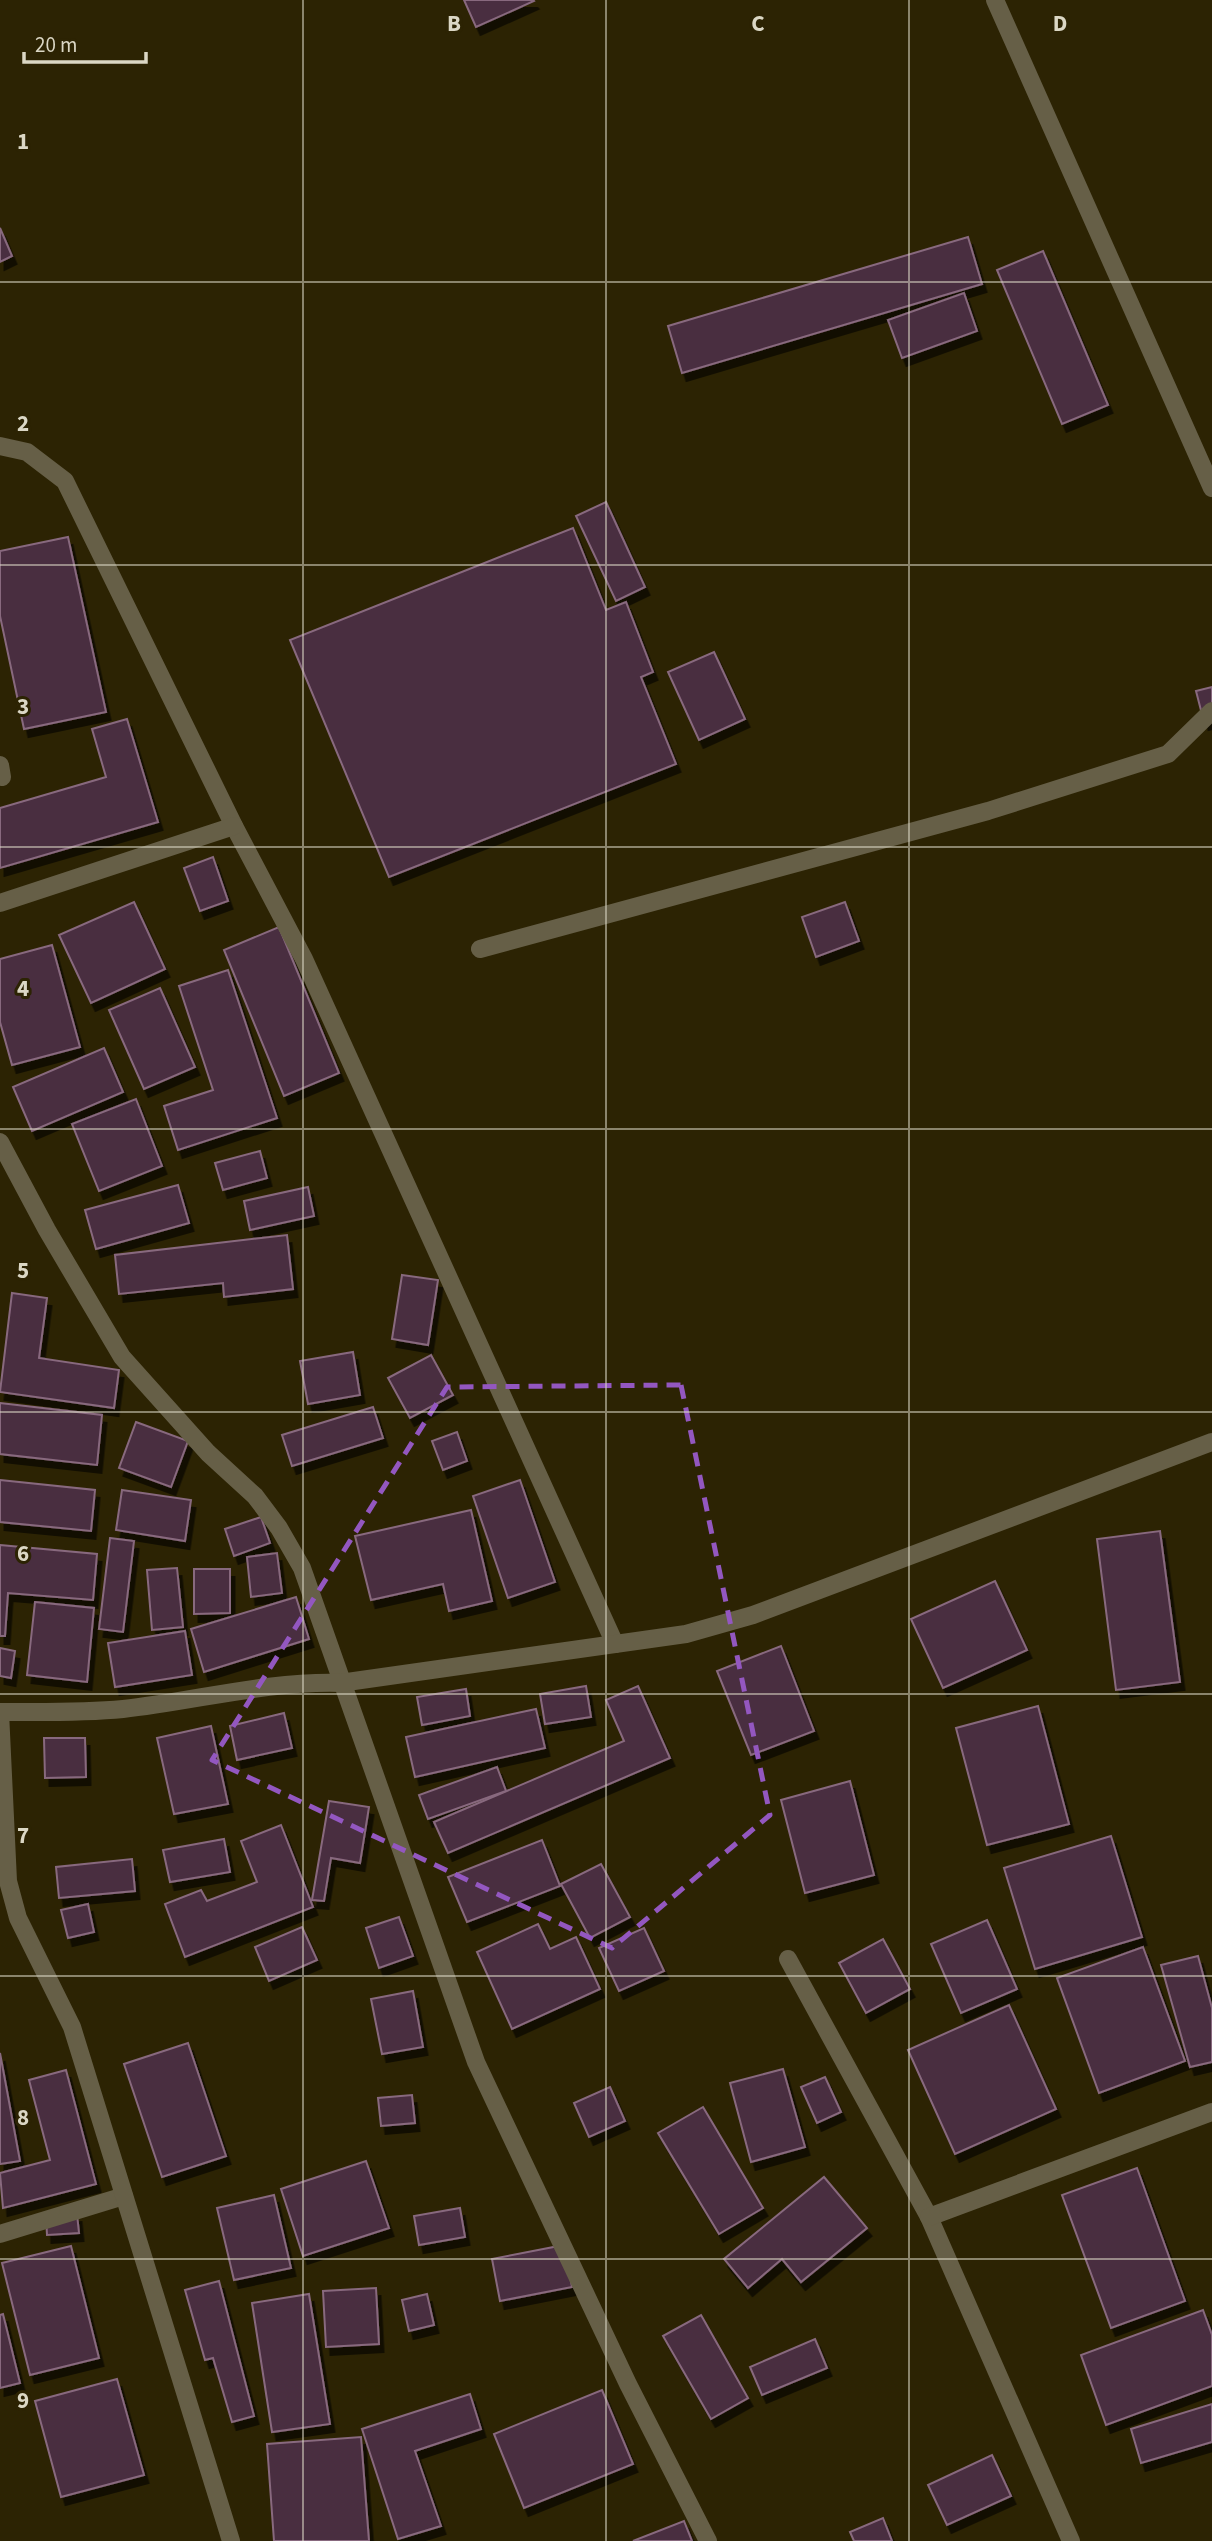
<svg xmlns="http://www.w3.org/2000/svg" width="1212" height="2541" font-family="'Source Sans 3',sans-serif">
	<style>
		.building { fill: #492d40; stroke: #88697e; stroke-width: 2; filter: url(#shadow) }
		.lines { fill: none; stroke-linecap: round; stroke-linejoin: round }
		.lane { stroke: #665f47; stroke-width: 18 }
		.street { stroke: #665f47; stroke-width: 18 }
		.marked { fill: none; stroke: #9357c0; stroke-width: 5; stroke-dasharray: 14 9; stroke-linejoin: round }
		.grid { fill: none; stroke: #dbd7c5; stroke-width: 2; stroke-opacity: 0.55 }
		.grid-label { font-size: 23px; text-anchor: middle; font-weight: bold; fill: #dbd7c5; stroke: #2c2303; stroke-width: 6; stroke-linejoin: round; paint-order: stroke }
	</style>
	<defs>
		<filter id="shadow"><feDropShadow dx="4.5" dy="8" stdDeviation="0" flood-color="#0009"/></filter>
	</defs>
	<rect width="100%" height="100%" fill="#2c2303"/>
	<!-- building -->
	<g class="building">
		<path d="M464 0H533L534 1 476 27Z"/>
		<path d="M0 228 12 256 0 262Z"/>
		<path d="M968 237 982 284 682 373 668 326Z"/>
		<path d="M1043 251 1108 405 1062 424 997 270Z"/>
		<path d="M964 293 977 331 902 358 888 320Z"/>
		<path d="M606 502 645 587 616 601 576 516Z"/>
		<path d="M573 528 606 610 626 602 653 672 641 677 676 764 389 877 290 640Z"/>
		<path d="M68 537 106 712 24 729 0 616V551Z"/>
		<path d="M714 652 745 719 699 740 668 672Z"/>
		<path d="M1212 687V720L1204 722 1196 691Z"/>
		<path d="M127 719 158 822 0 868V808L106 777 92 729Z"/>
		<path d="M213 857 228 901 200 911 184 868Z"/>
		<path d="M134 902 165 969 91 1003 59 935Z"/>
		<path d="M845 902 859 941 816 957 802 917Z"/>
		<path d="M279 927 339 1073 284 1096 224 950Z"/>
		<path d="M52 945 80 1047 12 1065 0 1022V959Z"/>
		<path d="M228 970 277 1118 178 1150 164 1106 213 1090 179 986Z"/>
		<path d="M160 988 195 1067 144 1089 109 1010Z"/>
		<path d="M104 1048 123 1092 32 1131 13 1087Z"/>
		<path d="M136 1099 162 1166 99 1191 72 1124Z"/>
		<path d="M260 1151 267 1178 223 1190 215 1163Z"/>
		<path d="M178 1185 189 1223 96 1249 85 1210Z"/>
		<path d="M308 1187 314 1216 250 1230 244 1201Z"/>
		<path d="M287 1235 293 1289 224 1297 223 1283 119 1294 115 1255Z"/>
		<path d="M402 1275 438 1280 428 1345 392 1339Z"/>
		<path d="M12 1293 47 1298 39 1358 119 1370 114 1408 0 1392Z"/>
		<path d="M353 1352 360 1395 308 1404 300 1361Z"/>
		<path d="M431 1355 453 1395 410 1418 388 1378Z"/>
		<path d="M0 1403 102 1415 97 1465 0 1454Z"/>
		<path d="M373 1407 383 1438 292 1466 282 1435Z"/>
		<path d="M136 1422 188 1441 171 1487 119 1468Z"/>
		<path d="M457 1432 467 1461 443 1470 432 1441Z"/>
		<path d="M0 1480 95 1490 91 1531 0 1522Z"/>
		<path d="M520 1480 555 1582 508 1598 473 1496Z"/>
		<path d="M122 1490 191 1500 185 1541 116 1530Z"/>
		<path d="M471 1510 492 1601 449 1611 443 1584 371 1600 355 1536Z"/>
		<path d="M261 1517 270 1543 234 1556 225 1529Z"/>
		<path d="M1160 1531 1180 1682 1116 1690 1097 1539Z"/>
		<path d="M110 1538 134 1541 123 1632 99 1629Z"/>
		<path d="M0 1545 97 1554 93 1600 8 1593 5 1636H0Z"/>
		<path d="M277 1553 282 1593 251 1597 247 1557Z"/>
		<path d="M177 1568 183 1627 152 1630 147 1570Z"/>
		<path d="M194 1569H230V1613L194 1614Z"/>
		<path d="M995 1581 1027 1650 943 1688 911 1619Z"/>
		<path d="M296 1597 309 1639 204 1672 191 1629Z"/>
		<path d="M35 1602 94 1608 87 1682 27 1675Z"/>
		<path d="M185 1631 192 1675 115 1687 108 1643Z"/>
		<path d="M781 1646 814 1731 751 1755 717 1671Z"/>
		<path d="M0 1648 15 1651 11 1678 0 1676Z"/>
		<path d="M586 1686 591 1717 545 1724 540 1694Z"/>
		<path d="M638 1686 670 1758 448 1853 434 1822 624 1741 606 1700Z"/>
		<path d="M466 1689 470 1716 422 1725 417 1697Z"/>
		<path d="M1038 1706 1069 1824 987 1845 956 1728Z"/>
		<path d="M536 1709 545 1748 415 1777 406 1737Z"/>
		<path d="M284 1713 292 1748 237 1760 230 1726Z"/>
		<path d="M211 1726 228 1804 174 1814 157 1738Z"/>
		<path d="M44 1738H85L86 1777 45 1778Z"/>
		<path d="M497 1767 506 1791 428 1819 419 1795Z"/>
		<path d="M850 1781 874 1875 805 1893 781 1800Z"/>
		<path d="M329 1801 369 1807 360 1863 331 1858 324 1901 312 1900Z"/>
		<path d="M281 1825 313 1907 185 1957 165 1904 201 1890 207 1901 257 1882 241 1841Z"/>
		<path d="M1111 1836 1142 1937 1035 1969 1004 1868Z"/>
		<path d="M224 1839 230 1872 170 1882 163 1850Z"/>
		<path d="M542 1840 560 1886 467 1922 448 1877Z"/>
		<path d="M132 1859 135 1891 59 1898 56 1867Z"/>
		<path d="M601 1864 630 1917 590 1938 561 1884Z"/>
		<path d="M88 1904 94 1932 68 1938 61 1910Z"/>
		<path d="M399 1917 413 1956 379 1968 366 1928Z"/>
		<path d="M987 1920 1017 1989 961 2013 931 1944Z"/>
		<path d="M538 1924 550 1949 576 1937 600 1989 512 2029 477 1952Z"/>
		<path d="M302 1927 317 1960 269 1981 255 1947Z"/>
		<path d="M644 1928 664 1971 619 1991 599 1948Z"/>
		<path d="M883 1939 910 1989 866 2013 839 1963Z"/>
		<path d="M1143 1947 1185 2061 1099 2093 1057 1978Z"/>
		<path d="M1198 1956 1212 2008V2062L1190 2067 1161 1965Z"/>
		<path d="M413 1991 423 2047 382 2054 371 1999Z"/>
		<path d="M1009 2005 1056 2109 955 2154 908 2050Z"/>
		<path d="M188 2043 226 2156 162 2177 124 2064Z"/>
		<path d="M0 2053 20 2161 0 2164Z"/>
		<path d="M783 2069 805 2147 751 2162 730 2083Z"/>
		<path d="M66 2070 96 2184 3 2208 0 2173 50 2160 29 2080Z"/>
		<path d="M825 2077 841 2112 817 2123 801 2087Z"/>
		<path d="M610 2087 625 2121 589 2137 574 2103Z"/>
		<path d="M412 2095 415 2123 381 2126 378 2098Z"/>
		<path d="M703 2107 763 2208 719 2234 658 2133Z"/>
		<path d="M366 2161 389 2228 303 2256 281 2189Z"/>
		<path d="M1137 2168 1185 2301 1111 2328 1062 2195Z"/>
		<path d="M824 2177 867 2228 801 2282 782 2259 748 2288 724 2259Z"/>
		<path d="M274 2195 291 2268 234 2280 217 2208Z"/>
		<path d="M460 2208 465 2237 419 2245 414 2216Z"/>
		<path d="M77 2214 79 2233 47 2235 46 2216Z"/>
		<path d="M564 2245 572 2287 500 2301 492 2259Z"/>
		<path d="M71 2246 99 2358 30 2375 2 2263Z"/>
		<path d="M219 2281 254 2416 232 2422 213 2358 205 2360 185 2290Z"/>
		<path d="M376 2288 379 2344 326 2347 323 2291Z"/>
		<path d="M309 2294 330 2424 272 2432 252 2303Z"/>
		<path d="M427 2294 434 2325 409 2331 402 2300Z"/>
		<path d="M1203 2310 1212 2335V2386L1106 2425 1081 2355Z"/>
		<path d="M3 2314 20 2383 0 2388V2315Z"/>
		<path d="M701 2315 748 2398 711 2419 663 2336Z"/>
		<path d="M815 2339 827 2368 762 2395 750 2367Z"/>
		<path d="M117 2379 144 2475 61 2497 35 2401Z"/>
		<path d="M602 2390 633 2464 524 2508 494 2434Z"/>
		<path d="M470 2394 481 2429 415 2451 441 2526 398 2539 362 2429Z"/>
		<path d="M1212 2404V2442L1141 2463 1131 2429Z"/>
		<path d="M361 2437 369 2541H274L267 2444Z"/>
		<path d="M992 2455 1011 2496 947 2525 928 2485Z"/>
		<path d="M883 2518 892 2541H854L850 2532Z"/>
		<path d="M684 2521 692 2541H633Z"/>
	</g>
	<g class="lines">
		<!-- lane -->
		<path class="lane" d="M0 765 2 777"/>
		<!-- street -->
		<g class="street">
			<path d="M995 0 1212 488"/>
			<path d="M0 446 27 452 65 481 234 826 304 959 615 1644"/>
			<path d="M0 903 234 826"/>
			<path d="M480 949 988 811 1168 754 1212 711"/>
			<path d="M0 1142 47 1230 122 1357 208 1453 255 1496 279 1528 302 1568 476 2062 628 2384 708 2541"/>
			<path d="M788 1959 929 2217 1071 2541"/>
			<path d="M929 2217 1212 2112"/>
			<path d="M0 2234 124 2196"/>
			<path d="M231 2541 72 2027 18 1918 8 1881 0 1712C41 1712 82 1713 123 1709 196 1701 266 1681 340 1683L686 1634 753 1615 1212 1442"/>
		</g>
	</g>
	<!-- marked area -->
	<path class="marked" d="M681 1385 770 1815 612 1948 212 1760 447 1387Z"/>
	<!-- grid -->
	<path class="grid" d="M303 0V2541M606 0V2541M909 0V2541M0 282H1212M0 565H1212M0 847H1212M0 1129H1212M0 1412H1212M0 1694H1212M0 1976H1212M0 2259H1212"/>
	<g class="grid-label">
		<text x="454" y="31">B</text>
		<text x="758" y="31">C</text>
		<text x="1060" y="31">D</text>
		<text x="23" y="149">1</text>
		<text x="23" y="431">2</text>
		<text x="23" y="714">3</text>
		<text x="23" y="996">4</text>
		<text x="23" y="1278">5</text>
		<text x="23" y="1561">6</text>
		<text x="23" y="1843">7</text>
		<text x="23" y="2125">8</text>
		<text x="23" y="2408">9</text>
	</g>
	<!-- scale -->
	<path d="M24 52v10h122v-10" fill="none" stroke="#dbd7c5" stroke-width="3.5"/>
	<text x="35" y="52" font-size="21" fill="#dbd7c5" stroke="#2c2303" stroke-width="5" paint-order="stroke">20 m</text>
</svg>
